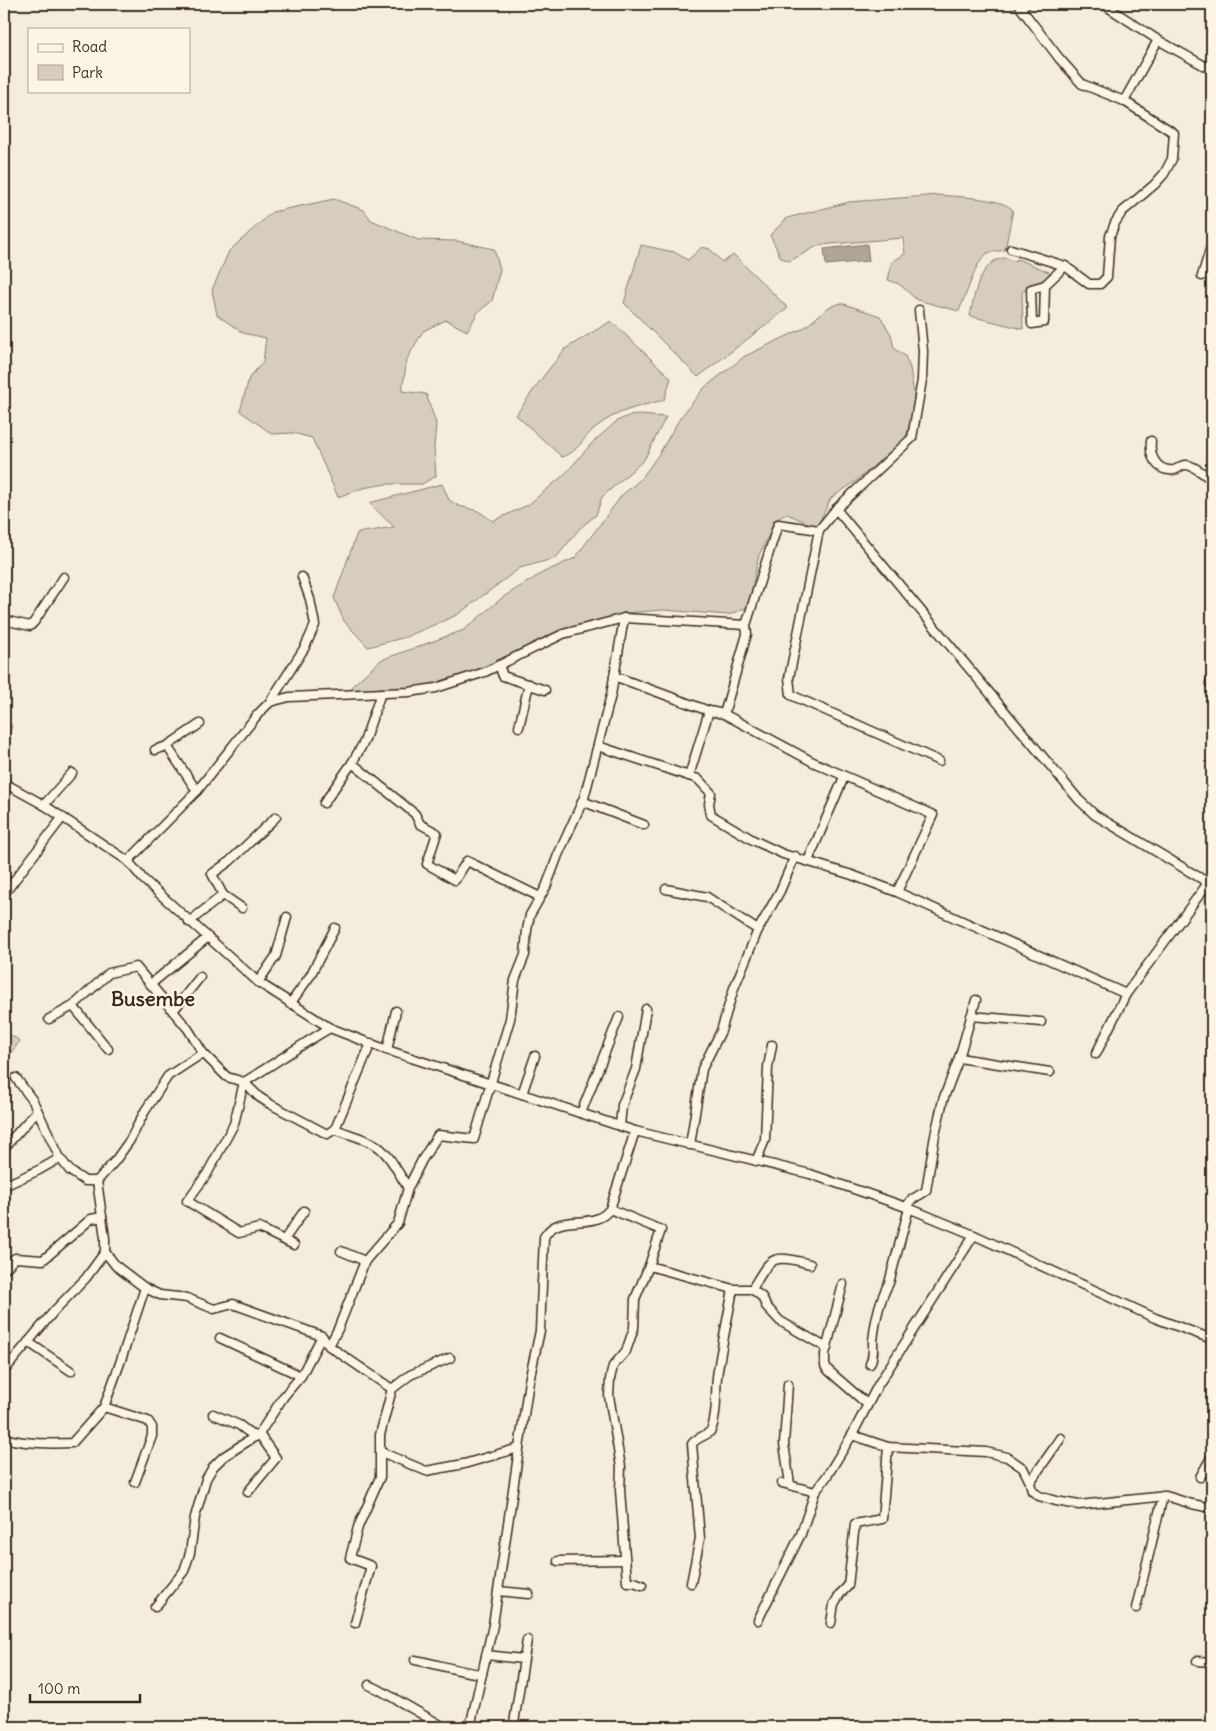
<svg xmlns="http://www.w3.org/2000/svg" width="1216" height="1731" font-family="Delius,sans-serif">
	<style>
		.green { fill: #d6cdbd; stroke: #887c6e }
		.water { fill: #b0a596; stroke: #817466 }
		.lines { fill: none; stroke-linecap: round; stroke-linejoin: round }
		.minor-casing { stroke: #3b2a1e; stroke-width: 11 }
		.minor { stroke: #fcf5e5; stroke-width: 8 }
		.labels { text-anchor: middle; stroke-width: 4.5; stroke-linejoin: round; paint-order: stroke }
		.quarter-label { font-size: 20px; font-weight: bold; fill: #3b2a1e; stroke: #fcf5e5 }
	</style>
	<rect width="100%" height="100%" fill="#f4eddd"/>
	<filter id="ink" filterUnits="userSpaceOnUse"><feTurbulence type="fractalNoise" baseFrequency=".02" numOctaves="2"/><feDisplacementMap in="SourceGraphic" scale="10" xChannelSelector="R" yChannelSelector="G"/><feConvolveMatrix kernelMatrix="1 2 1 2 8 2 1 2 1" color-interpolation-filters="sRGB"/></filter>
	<g filter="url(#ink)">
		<!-- green -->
		<g class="green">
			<path d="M938 195C956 197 1001 197 1013 210L1005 250 987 253 977 266 959 311 917 300 899 284 888 280 892 262 905 254 903 238 819 245 790 261 781 258 770 235 787 218 849 202Z"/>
			<path d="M334 199 364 210 371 220 418 240 457 241 494 249 500 269 492 301 478 312 467 331 446 320 423 331 407 359 402 391 426 394 436 423 434 448 436 476 422 484H386L363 488 338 497 312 438 293 433 272 434 240 411 249 378 263 362 266 338 243 333 217 315 212 290 229 251 272 212Z"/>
			<path d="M641 245 674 252 688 260 702 247 710 249 722 262 734 255 788 308 698 377 624 303Z"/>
			<path d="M1004 258 1014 261 1018 259 1056 275 1047 285H1034L1022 292 1023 329 970 316C974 298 977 274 993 262 995 260 1000 259 1004 258Z"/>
			<path d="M841 303 880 316 891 334 894 348 905 356 910 368 914 395 913 417 905 439 856 481 831 498 817 527 787 514 777 519 759 555 748 607 728 615 664 610 624 613 560 634 469 678 381 695 348 698 354 684 381 660 464 630 503 597 544 572 575 558 622 495 641 479 659 454 680 418 704 388 745 356 804 328 829 307Z"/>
			<path d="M611 321 671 378 664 400C640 406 616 411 596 427 583 437 578 453 562 457L516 415 542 378 565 349Z"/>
			<path d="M639 415 666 417 644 460 602 497 596 515 580 528 556 558 520 568 457 615 406 637 368 647 344 621 334 598 357 533 394 527 369 503 442 484 449 500 459 506 478 511 493 521 528 505 565 474 592 443 617 421 628 416Z"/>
			<path d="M4 719 12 726 4 748Z"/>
			<path d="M4 1031 20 1041 4 1062Z"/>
		</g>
		<!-- water -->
		<path class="water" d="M867 244 869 261 826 265 824 249Z"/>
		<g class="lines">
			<!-- minor casing -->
			<g class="minor-casing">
				<g id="minor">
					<path d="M1103 4 1158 40 1212 70"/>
					<path d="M1124 101 1158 40"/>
					<path d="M1011 249 1065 266 1089 284H1100L1107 277 1110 236 1115 223 1122 212 1154 185 1164 174 1172 159 1174 133 1124 101 1082 84 1059 58 1020 7 1026 4"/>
					<path d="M1202 276 1212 243"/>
					<path d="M1045 285 1031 289 1032 324 1044 322 1045 285 1065 266"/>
					<path d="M1151 441C1149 455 1156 472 1174 470 1178 469 1181 465 1185 465 1193 464 1206 476 1212 480"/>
					<path d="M836 509 1079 800 1095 815 1212 885"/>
					<path d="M819 530 789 678 791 695 939 761"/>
					<path d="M4 620 30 626 34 622 64 577"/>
					<path d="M499 665 503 676 545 690"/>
					<path d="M614 676 709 711 724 714 813 762 933 815 897 892"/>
					<path d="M1210 683 1212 684"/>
					<path d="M270 702 305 647 315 625 310 599 302 577"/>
					<path d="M724 714 747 634 746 625 778 524 819 530 836 509 912 438 922 380 923 351 919 310"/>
					<path d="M519 727 529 684"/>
					<path d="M167 746 197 791"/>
					<path d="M598 746 698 779 711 793 709 804 711 815 753 840 783 854 852 875 897 892 1126 994"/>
					<path d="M155 750 167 746 200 724"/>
					<path d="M352 763 415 814 420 824 437 833 427 864 455 880 467 861 540 897"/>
					<path d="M689 776 709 711"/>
					<path d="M4 783 44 805 128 861 143 879 258 982 330 1028 387 1050 635 1131 810 1174 906 1207 974 1235 1155 1318 1212 1339"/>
					<path d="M582 801 644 825"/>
					<path d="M324 803 352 763 364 742 381 693"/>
					<path d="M44 805 72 773"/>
					<path d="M128 861 197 791 258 714 270 702 289 697 409 692 436 688 485 672 563 634 624 618 746 625"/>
					<path d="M808 861 844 777"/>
					<path d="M666 889 707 897 758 930"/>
					<path d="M4 894 62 818"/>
					<path d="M242 908 223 895 212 874 230 861 276 817"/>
					<path d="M189 922 223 895"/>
					<path d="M258 982 276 956 287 917"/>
					<path d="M151 984 207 938"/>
					<path d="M290 1004 310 976 335 928"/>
					<path d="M73 1006 108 1049"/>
					<path d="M173 1011 200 977"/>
					<path d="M971 1016 1041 1022"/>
					<path d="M49 1019 73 1006 109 973 136 967 188 1029 203 1053 227 1077 244 1082 259 1097 270 1104 327 1134 335 1129 371 1043"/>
					<path d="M387 1050 396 1011"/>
					<path d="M1096 1054 1126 994 1208 883"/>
					<path d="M959 1058 1050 1072"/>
					<path d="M16 1078 33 1101 60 1158 70 1171 85 1181H97L115 1161 130 1140 145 1111 168 1076 203 1053"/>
					<path d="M522 1094 535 1056"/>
					<path d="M581 1113 619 1017"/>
					<path d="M620 1126 622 1105 636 1069 646 1009"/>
					<path d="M335 1129C347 1134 360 1137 372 1143 389 1151 398 1173 408 1188"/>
					<path d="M690 1145 702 1069 721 1031 734 988 758 930 780 891 795 856"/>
					<path d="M4 1148 36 1112"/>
					<path d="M756 1161 765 1140 768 1067 772 1045"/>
					<path d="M4 1186 39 1170 60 1158"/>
					<path d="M906 1207 911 1200 926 1191 935 1135 943 1100 959 1058 976 1000"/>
					<path d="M610 1209 661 1230 649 1266 635 1299 634 1328 626 1351 613 1366 610 1379 609 1396 621 1467 620 1490 627 1582H634L642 1585"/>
					<path d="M284 1240 304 1211"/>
					<path d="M294 1245 259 1228 239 1233 187 1201 207 1174 234 1124 244 1082C273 1065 300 1045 330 1028"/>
					<path d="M341 1251 365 1261"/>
					<path d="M105 1252 116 1266 145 1288 160 1295 187 1298 214 1309 233 1304 322 1336 329 1346 392 1389"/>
					<path d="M649 1266 733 1289H752L762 1297 766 1306 780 1321 827 1348"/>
					<path d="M4 1270 15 1258 43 1260 91 1219 102 1217"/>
					<path d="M843 1284 825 1354V1366L829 1371 867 1404"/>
					<path d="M752 1289C772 1256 771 1254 810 1264"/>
					<path d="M220 1338 301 1376"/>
					<path d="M28 1342 71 1371"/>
					<path d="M329 1346 338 1329 365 1261 398 1223 408 1188 422 1160 438 1135 474 1139 510 1019 515 980 525 955 527 930 530 915 546 887 558 855 584 798 611 695 624 618"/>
					<path d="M870 1364C874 1355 873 1350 873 1341 875 1322 880 1299 889 1283L909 1208"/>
					<path d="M4 1371 55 1310 86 1278 105 1252V1238L97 1181"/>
					<path d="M788 1384 784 1444 790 1484"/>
					<path d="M104 1407 148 1421 152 1427V1436L135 1482"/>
					<path d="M213 1414 239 1425 255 1437"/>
					<path d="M852 1435 888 1447 986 1452 1007 1457 1023 1468 1030 1482 1032 1491 1039 1496 1056 1501 1079 1505 1166 1496 1192 1504 1212 1508"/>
					<path d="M4 1438C25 1444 50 1444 72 1443L104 1407 120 1363 145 1288"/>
					<path d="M381 1452 426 1471 464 1464 519 1448"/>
					<path d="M1200 1477 1212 1456"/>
					<path d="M1030 1482 1061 1438"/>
					<path d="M782 1483 815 1492"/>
					<path d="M248 1492 276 1458 259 1434"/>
					<path d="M558 1561 625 1560"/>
					<path d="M691 1583 700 1538 692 1444C697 1436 710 1436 712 1428 718 1411 715 1394 717 1377 721 1348 728 1318 733 1289"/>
					<path d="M498 1591 529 1594"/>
					<path d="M155 1607 184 1571 190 1553 195 1517 206 1479 213 1467 223 1457 259 1434 284 1396 301 1376 322 1336"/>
					<path d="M1136 1608 1163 1496"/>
					<path d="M758 1620 801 1534 815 1492 827 1476 852 1435 878 1385 974 1235"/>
					<path d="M355 1623 371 1566 350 1558 358 1527 380 1477V1435L392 1389 410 1375 450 1358"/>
					<path d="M831 1623 834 1604 840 1594 848 1586 855 1524 882 1519 888 1447"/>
					<path d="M486 1655 523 1659"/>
					<path d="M415 1660C438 1664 459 1672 482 1674"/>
					<path d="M1197 1661 1212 1662"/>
					<path d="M369 1685 378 1689 444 1727"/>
					<path d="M514 1723 527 1640"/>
					<path d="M470 1727 493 1625 529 1381 540 1331 544 1237C558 1211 593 1232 610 1209L635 1131"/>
				</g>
			</g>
			<!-- minor -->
			<use href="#minor" class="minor"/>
		</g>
	</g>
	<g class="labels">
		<!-- quarter labels -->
		<g class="quarter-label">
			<text x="153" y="1006">Busembe</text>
		</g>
	</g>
	<!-- margin -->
	<rect width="1216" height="1731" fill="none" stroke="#fcf5e5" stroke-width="20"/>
	<rect x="10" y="10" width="1196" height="1711" fill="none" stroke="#3b2a1e" stroke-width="2" filter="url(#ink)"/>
	<!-- legend -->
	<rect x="28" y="28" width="162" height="65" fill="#fcf5e5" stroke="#afa495"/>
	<rect x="38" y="44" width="25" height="8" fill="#fcf5e5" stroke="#afa495"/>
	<text x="72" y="52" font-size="15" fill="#3b2a1e">Road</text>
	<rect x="38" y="65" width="25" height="15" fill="#d6cdbd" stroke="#afa495"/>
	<text x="72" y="78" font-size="15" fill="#3b2a1e">Park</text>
	<!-- scale -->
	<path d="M30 1694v8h110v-8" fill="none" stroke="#3b2a1e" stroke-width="2.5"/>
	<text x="38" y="1694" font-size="15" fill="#3b2a1e" stroke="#fcf5e5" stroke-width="4" paint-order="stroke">100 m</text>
</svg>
